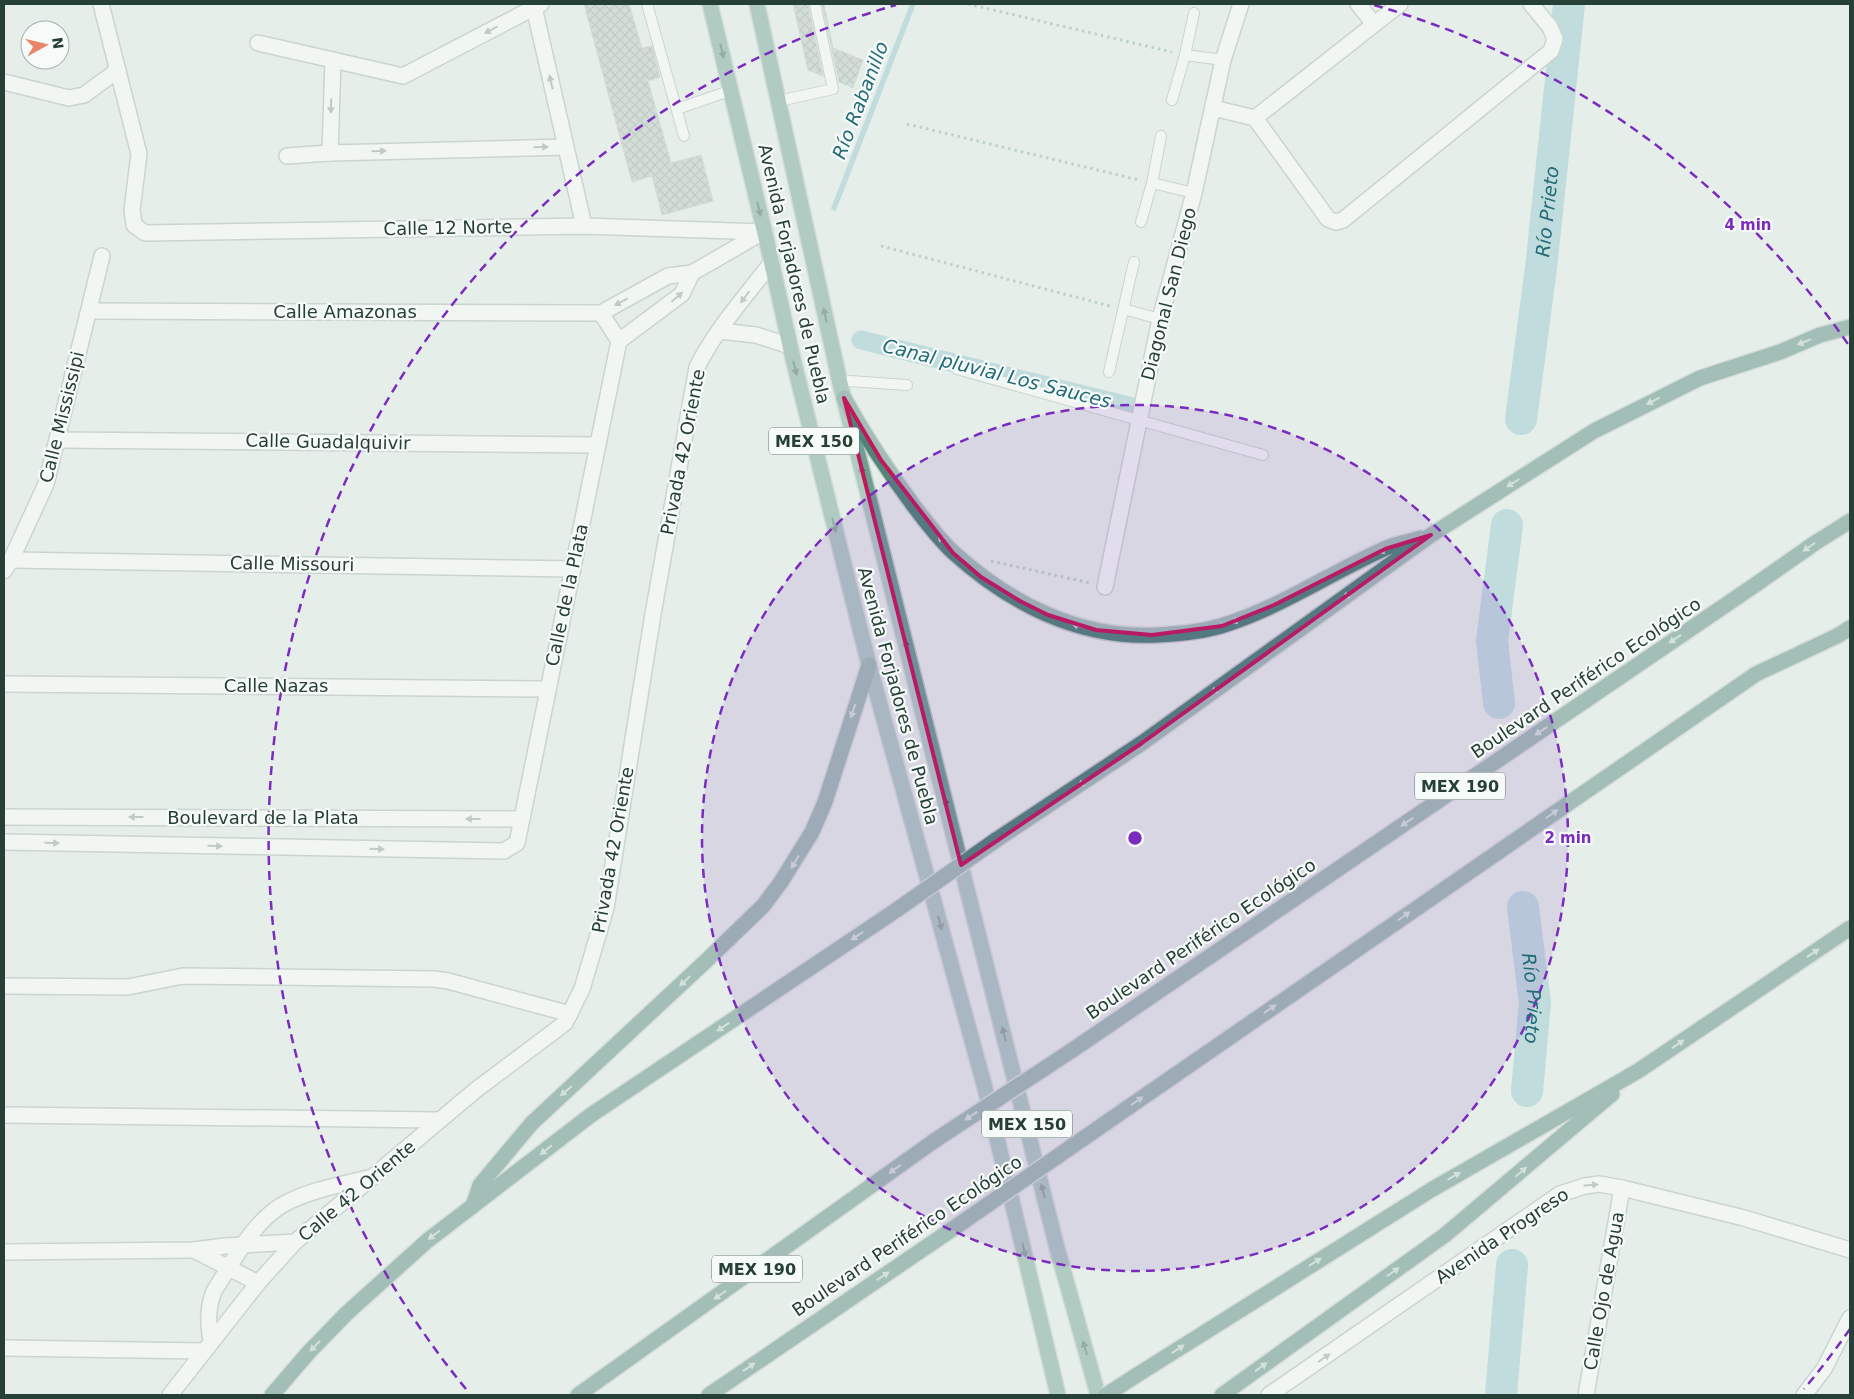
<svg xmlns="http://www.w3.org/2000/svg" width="1854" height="1399" font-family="'DejaVu Sans',sans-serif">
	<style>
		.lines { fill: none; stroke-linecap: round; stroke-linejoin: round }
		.stream { stroke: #92c6ce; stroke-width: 5.5 }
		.canal { stroke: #92c6ce; stroke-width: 19 }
		.river { stroke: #92c6ce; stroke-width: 32 }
		.building { fill: url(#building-cross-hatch); stroke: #b8c7c1 }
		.service-casing { stroke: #a9b6b1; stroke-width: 12 }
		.minor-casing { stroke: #a9b6b1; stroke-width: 18 }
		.primary-casing { stroke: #c2c9c7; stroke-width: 18 }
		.trunk-casing { stroke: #c2c9c7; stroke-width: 18 }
		.path { stroke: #88afa2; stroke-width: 3; stroke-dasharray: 2.5 4; stroke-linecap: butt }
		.service { stroke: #fff; stroke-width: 10 }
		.minor { stroke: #fff; stroke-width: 15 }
		.primary { stroke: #6da092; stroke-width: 15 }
		.trunk { stroke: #508478; stroke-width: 15 }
		.trunk-bridge-casing { stroke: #c2c9c7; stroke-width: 18; stroke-linecap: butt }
		.trunk-bridge { stroke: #508478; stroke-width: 15 }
		.oneway { fill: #929f9b }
		.oneway2 { fill: #38574e }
		.oneway3 { fill: #bcd1cb }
		.marked { fill: none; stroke: #c2185b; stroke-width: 4; stroke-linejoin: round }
		.ring { fill: none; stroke: #7b2cbf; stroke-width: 2.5; stroke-dasharray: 9 6 }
		.labels { text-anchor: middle; stroke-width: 4.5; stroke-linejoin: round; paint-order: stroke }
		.shield { fill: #f6faf8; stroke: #647771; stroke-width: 1 }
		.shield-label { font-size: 16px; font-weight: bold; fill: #263f37 }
		.street-label { font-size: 18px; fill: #263f37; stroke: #f6faf8 }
		.water-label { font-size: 19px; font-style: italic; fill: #236b77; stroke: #f6faf8 }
		.centre { fill: #7b2cbf; stroke: #f6faf8; stroke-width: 2.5 }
		.ring-label { font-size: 15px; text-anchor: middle; font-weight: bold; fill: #7b2cbf; stroke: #f6faf8; stroke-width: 4.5; stroke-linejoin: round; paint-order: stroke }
	</style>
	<defs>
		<pattern id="building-cross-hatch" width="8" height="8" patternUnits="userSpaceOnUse" patternTransform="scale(1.25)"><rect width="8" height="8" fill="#bbc8c3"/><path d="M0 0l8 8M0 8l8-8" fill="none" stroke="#98a49f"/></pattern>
	</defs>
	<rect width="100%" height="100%" fill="#e6eeea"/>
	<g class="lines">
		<!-- stream -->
		<path class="stream" d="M834 208 913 4"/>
		<!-- canal -->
		<path class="canal" d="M861 340 1133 407"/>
		<!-- river -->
		<g class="river">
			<path id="s1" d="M1521 419 1541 268 1569 4"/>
			<path d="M1499 703 1492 641 1507 525"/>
			<path id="s2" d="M1523 907 1535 1003 1527 1091"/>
			<path d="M1501 1395 1512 1265"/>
		</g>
	</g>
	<!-- building -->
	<g class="building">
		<path d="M584 4H629L642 48 652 46 660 77 648 81 671 163 701 155 713 201 662 215 652 176 632 182Z"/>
		<path d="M793 4H808L823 76 808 70Z"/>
		<path d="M822 4H824L833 48 863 60 853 88 839 82Z"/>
	</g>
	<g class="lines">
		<!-- service casing -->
		<g class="service-casing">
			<g id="service">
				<path d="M647 4 684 136"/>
				<path d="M1185 55 1223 60"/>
				<path d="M1172 100 1185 55 1194 13"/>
				<path d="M779 101 833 89 815 4"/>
				<path d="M677 109 732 90"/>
				<path d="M1152 183 1194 193"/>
				<path d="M1141 222 1152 183 1161 136"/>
				<path d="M1123 309 1160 319"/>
				<path d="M957 369 1263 455"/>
				<path d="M1109 372 1134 262"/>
				<path d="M840 383 850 381 907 385"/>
			</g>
		</g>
		<!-- minor casing -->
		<g class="minor-casing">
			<g id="minor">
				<path d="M101 4 139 154 132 210 134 225 145 233 584 226 765 232"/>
				<path d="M1358 4 1374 24"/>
				<path d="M534 7 584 226"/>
				<path d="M258 43 403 76 541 4"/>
				<path d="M4 82 69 98 84 95 118 70"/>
				<path d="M1213 108 1255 118 1400 4"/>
				<path d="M1255 118 1328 219 1336 222 1343 220 1551 51 1555 39 1550 27 1531 4"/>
				<path d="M330 153 333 60"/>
				<path d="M287 156 330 153 566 147"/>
				<path d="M89 311 601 313 668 276 692 273 763 232"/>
				<path d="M601 313 619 341"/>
				<path d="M719 331 756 335 790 346"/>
				<path d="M619 341 682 294 692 273"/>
				<path d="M57 440 598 445"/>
				<path d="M11 560 573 569"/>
				<path d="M4 571 11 560 46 484 102 256"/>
				<path d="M1105 587 1160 319 1194 193 1223 60 1241 4"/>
				<path d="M4 684 548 689"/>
				<path d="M4 817 522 819"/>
				<path d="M4 842 504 851 517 843 619 341"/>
				<path d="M4 986 128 987 183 976 434 979 448 981 570 1014"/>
				<path d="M4 1115 439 1120"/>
				<path d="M194 1250 258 1283"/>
				<path d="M4 1252 194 1250 225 1246 295 1242"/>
				<path d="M211 1341C208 1321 207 1310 214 1291 233 1262 253 1221 284 1204 310 1190 340 1185 368 1178"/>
				<path d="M4 1348 204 1351"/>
				<path d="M170 1395 258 1283 295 1242 477 1089 565 1023 582 989 606 908 653 614 697 367C716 329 746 296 772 262"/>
				<path d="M1269 1395 1560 1194 1585 1186 1599 1184 1622 1188 1744 1218 1850 1250"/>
				<path d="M1586 1395 1622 1188"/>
				<path d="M1804 1395 1824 1369 1850 1318"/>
			</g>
		</g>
		<!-- primary casing -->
		<g class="primary-casing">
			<g id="primary">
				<path d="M710 4 767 242 793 359 869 665 985 1088 1058 1395"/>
				<path d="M757 4 840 383 1057 1248 1098 1395"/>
			</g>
		</g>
		<!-- trunk casing -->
		<g class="trunk-casing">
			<g id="trunk">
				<path d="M844 398C865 436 888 471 914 506 926 522 938 538 953 552 1009 603 1079 639 1157 635 1179 634 1202 632 1224 625 1281 607 1330 573 1384 549 1395 544 1408 542 1420 538"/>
				<path d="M996 840 1142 743 1431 535 1594 431 1700 378 1780 352 1820 335 1850 327"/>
				<path d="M1071 1051 1755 585 1815 543 1850 521"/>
				<path d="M1097 1129 1756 674 1837 636 1850 628"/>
				<path d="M473 1206 480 1185 532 1123 706 961 763 906 781 882 812 832 825 802 869 665"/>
				<path d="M1137 1375 1431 1190 1638 1071 1850 928"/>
				<path d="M272 1395 309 1352 347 1313 427 1241 591 1115 898 909"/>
				<path d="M578 1395 934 1141"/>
				<path d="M709 1395 957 1226"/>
				<path d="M1222 1395 1445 1235 1612 1094"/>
			</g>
		</g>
		<!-- path -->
		<g class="path">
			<path d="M968 4 1172 52"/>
			<path d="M907 124 1139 180"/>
			<path d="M881 246 1110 306"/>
			<path d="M991 561 1090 583"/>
		</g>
		<!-- service -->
		<use href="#service" class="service"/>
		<!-- minor -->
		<use href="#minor" class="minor"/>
		<!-- primary -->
		<use href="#primary" class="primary"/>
		<!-- trunk -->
		<use href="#trunk" class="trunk"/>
		<!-- trunk-bridge casing -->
		<g class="trunk-bridge-casing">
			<g id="trunk-bridge">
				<path d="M898 909 996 840"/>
				<path d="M934 1141 1071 1051"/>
				<path d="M957 1226 1097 1129"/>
				<path d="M1106 1395 1137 1375"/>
			</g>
		</g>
		<!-- trunk-bridge -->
		<use href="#trunk-bridge" class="trunk-bridge"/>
	</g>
	<!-- one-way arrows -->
	<defs><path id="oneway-solid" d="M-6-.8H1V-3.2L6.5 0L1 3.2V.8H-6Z" transform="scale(1.25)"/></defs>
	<g class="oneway">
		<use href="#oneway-solid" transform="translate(491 30) rotate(152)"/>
		<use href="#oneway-solid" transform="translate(551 82) rotate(-103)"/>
		<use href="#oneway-solid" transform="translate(331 106) rotate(92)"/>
		<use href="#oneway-solid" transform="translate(541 147) rotate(-1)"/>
		<use href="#oneway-solid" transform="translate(379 151) rotate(-1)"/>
		<use href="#oneway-solid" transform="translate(677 297) rotate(-41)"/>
		<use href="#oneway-solid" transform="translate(745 297) rotate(127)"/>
		<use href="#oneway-solid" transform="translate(621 302) rotate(151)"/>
		<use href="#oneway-solid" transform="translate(136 817) rotate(-180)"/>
		<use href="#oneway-solid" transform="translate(473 819) rotate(-180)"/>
		<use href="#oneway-solid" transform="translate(52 843) rotate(1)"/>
		<use href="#oneway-solid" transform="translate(215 846) rotate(1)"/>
		<use href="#oneway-solid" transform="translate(377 849) rotate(1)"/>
		<use href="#oneway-solid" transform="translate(1591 1185) rotate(-6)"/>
		<use href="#oneway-solid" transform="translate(1324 1358) rotate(-35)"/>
	</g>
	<g class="oneway2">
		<use href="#oneway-solid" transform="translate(722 51) rotate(76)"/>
		<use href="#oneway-solid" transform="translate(759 209) rotate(77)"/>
		<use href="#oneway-solid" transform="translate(825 315) rotate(-102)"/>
		<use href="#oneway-solid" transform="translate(795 368) rotate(76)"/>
		<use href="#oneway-solid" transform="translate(862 473) rotate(-104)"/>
		<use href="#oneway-solid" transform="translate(834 525) rotate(76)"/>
		<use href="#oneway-solid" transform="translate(906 647) rotate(-104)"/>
		<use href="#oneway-solid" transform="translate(946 805) rotate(-104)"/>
		<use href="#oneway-solid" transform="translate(940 923) rotate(75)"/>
		<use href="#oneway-solid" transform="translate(1004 1034) rotate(-104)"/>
		<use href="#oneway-solid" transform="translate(1043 1191) rotate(-104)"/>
		<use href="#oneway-solid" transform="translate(1024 1250) rotate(77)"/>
		<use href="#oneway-solid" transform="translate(1085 1348) rotate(-106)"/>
	</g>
	<g class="oneway3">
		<use href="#oneway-solid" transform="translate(1804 342) rotate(158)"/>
		<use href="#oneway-solid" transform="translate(1653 401) rotate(153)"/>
		<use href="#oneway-solid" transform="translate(1513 483) rotate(148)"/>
		<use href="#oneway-solid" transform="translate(943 541) rotate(-132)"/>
		<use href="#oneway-solid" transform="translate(1809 547) rotate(145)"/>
		<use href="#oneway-solid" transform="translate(1385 550) rotate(158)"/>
		<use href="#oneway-solid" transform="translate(1349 594) rotate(144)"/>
		<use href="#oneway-solid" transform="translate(1238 620) rotate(160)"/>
		<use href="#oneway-solid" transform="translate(1079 626) rotate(-165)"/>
		<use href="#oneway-solid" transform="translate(1675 639) rotate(146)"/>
		<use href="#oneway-solid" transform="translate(1217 689) rotate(144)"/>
		<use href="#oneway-solid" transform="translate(853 711) rotate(108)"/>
		<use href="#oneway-solid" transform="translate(1541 731) rotate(146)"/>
		<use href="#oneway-solid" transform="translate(1084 782) rotate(146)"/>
		<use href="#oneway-solid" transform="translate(1552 814) rotate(-35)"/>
		<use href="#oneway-solid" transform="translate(1407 822) rotate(146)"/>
		<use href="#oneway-solid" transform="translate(795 862) rotate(122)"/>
		<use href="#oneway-solid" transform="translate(1404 916) rotate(-35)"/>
		<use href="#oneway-solid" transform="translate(857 936) rotate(146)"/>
		<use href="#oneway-solid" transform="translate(1813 953) rotate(-34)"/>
		<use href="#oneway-solid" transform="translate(685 981) rotate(137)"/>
		<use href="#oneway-solid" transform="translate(1270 1009) rotate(-35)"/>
		<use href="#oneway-solid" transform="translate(723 1027) rotate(146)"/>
		<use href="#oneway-solid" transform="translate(1678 1044) rotate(-34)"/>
		<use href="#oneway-solid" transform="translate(566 1091) rotate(140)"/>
		<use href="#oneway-solid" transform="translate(1137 1101) rotate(-35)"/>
		<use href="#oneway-solid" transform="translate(971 1116) rotate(147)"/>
		<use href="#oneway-solid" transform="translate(546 1150) rotate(142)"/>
		<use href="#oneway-solid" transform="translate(895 1169) rotate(144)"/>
		<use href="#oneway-solid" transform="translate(1521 1172) rotate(-40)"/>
		<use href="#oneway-solid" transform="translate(1454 1176) rotate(-30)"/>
		<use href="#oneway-solid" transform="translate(434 1235) rotate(143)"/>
		<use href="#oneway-solid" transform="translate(1315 1262) rotate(-32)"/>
		<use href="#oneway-solid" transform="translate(1393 1272) rotate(-35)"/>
		<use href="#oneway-solid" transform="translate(883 1276) rotate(-34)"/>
		<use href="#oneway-solid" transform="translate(720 1295) rotate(145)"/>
		<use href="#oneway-solid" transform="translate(315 1346) rotate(134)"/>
		<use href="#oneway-solid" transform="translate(1178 1349) rotate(-33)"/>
		<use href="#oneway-solid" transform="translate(749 1367) rotate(-34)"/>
		<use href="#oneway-solid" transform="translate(1261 1367) rotate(-36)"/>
	</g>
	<!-- marked area -->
	<path d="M0 0H1854V1399H0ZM844 398 881 460 953 553 981 577 1020 601 1048 615 1096 630 1152 635 1222 626 1274 605 1385 549 1431 535 1142 743 961 865Z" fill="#e6eeea" fill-opacity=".55" fill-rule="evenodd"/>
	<path class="marked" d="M844 398 881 460 953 553 981 577 1020 601 1048 615 1096 630 1152 635 1222 626 1274 605 1385 549 1431 535 1142 743 961 865Z"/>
	<!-- distance rings -->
	<circle cx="1135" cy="838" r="433" fill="#7b2cbf" fill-opacity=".12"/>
	<g class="ring">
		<circle cx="1135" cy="838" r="433"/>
		<path d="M1850 1329A867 867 0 0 1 1804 1389M466 1389A867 867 0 0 1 896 5M1374 5A867 867 0 0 1 1850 347"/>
	</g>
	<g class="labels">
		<!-- shield labels -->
		<g class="shield">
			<rect x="769" y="427.5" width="90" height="27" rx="4"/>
			<rect x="1415" y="772.5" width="90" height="27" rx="4"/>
			<rect x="982" y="1110.5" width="90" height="27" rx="4"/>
			<rect x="712" y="1255.5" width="90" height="27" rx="4"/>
		</g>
		<g class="shield-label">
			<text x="814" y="447">MEX 150</text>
			<text x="1460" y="792">MEX 190</text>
			<text x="1027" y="1130">MEX 150</text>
			<text x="757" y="1275">MEX 190</text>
		</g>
		<!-- street labels -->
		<g class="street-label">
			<text transform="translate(448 228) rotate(-1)" y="6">Calle 12 Norte</text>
			<text transform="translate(794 274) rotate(77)" y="6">Avenida Forjadores de Puebla</text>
			<text transform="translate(1169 294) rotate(-76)" y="6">Diagonal San Diego</text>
			<text x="345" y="318">Calle Amazonas</text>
			<text transform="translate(62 417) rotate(-76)" y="6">Calle Mississipi</text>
			<text transform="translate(328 442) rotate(1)" y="6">Calle Guadalquivir</text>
			<text transform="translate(683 452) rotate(-79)" y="6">Privada 42 Oriente</text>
			<text transform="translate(292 564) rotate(1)" y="6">Calle Missouri</text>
			<text transform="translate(567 595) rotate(-78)" y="6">Calle de la Plata</text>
			<text transform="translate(1586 678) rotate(-34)" y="6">Boulevard Periférico Ecológico</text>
			<text x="276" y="692">Calle Nazas</text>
			<text transform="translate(898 696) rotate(75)" y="6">Avenida Forjadores de Puebla</text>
			<text x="263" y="824">Boulevard de la Plata</text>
			<text transform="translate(613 850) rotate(-80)" y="6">Privada 42 Oriente</text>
			<text transform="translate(1201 939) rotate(-34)" y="6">Boulevard Periférico Ecológico</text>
			<text transform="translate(357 1191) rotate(-40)" y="6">Calle 42 Oriente</text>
			<text transform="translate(907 1236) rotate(-34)" y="6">Boulevard Periférico Ecológico</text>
			<text transform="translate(1502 1236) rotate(-34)" y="6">Avenida Progreso</text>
			<text transform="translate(1604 1291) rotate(-80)" y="6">Calle Ojo de Agua</text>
		</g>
		<!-- water labels -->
		<g class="water-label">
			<text transform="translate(860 100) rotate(-69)" y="7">Río Rabanillo</text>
			<text dy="7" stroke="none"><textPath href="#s1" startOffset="209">Río Prieto</textPath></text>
			<text transform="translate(997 373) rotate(14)" y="7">Canal pluvial Los Sauces</text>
			<text dy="7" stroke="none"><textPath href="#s2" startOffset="92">Río Prieto</textPath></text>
		</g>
	</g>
	<circle cx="1135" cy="838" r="8" class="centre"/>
	<g class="ring-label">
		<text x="1748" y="230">4 min</text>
		<text x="1568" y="843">2 min</text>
	</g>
	<!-- border -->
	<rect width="1854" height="1399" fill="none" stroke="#263f37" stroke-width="10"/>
	<!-- north arrow -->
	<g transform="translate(45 45) rotate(82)"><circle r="24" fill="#f6faf8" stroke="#a3afab"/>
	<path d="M0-4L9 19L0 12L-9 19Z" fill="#e88569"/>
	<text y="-8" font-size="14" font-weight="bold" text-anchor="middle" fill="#263f37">N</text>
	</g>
</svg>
